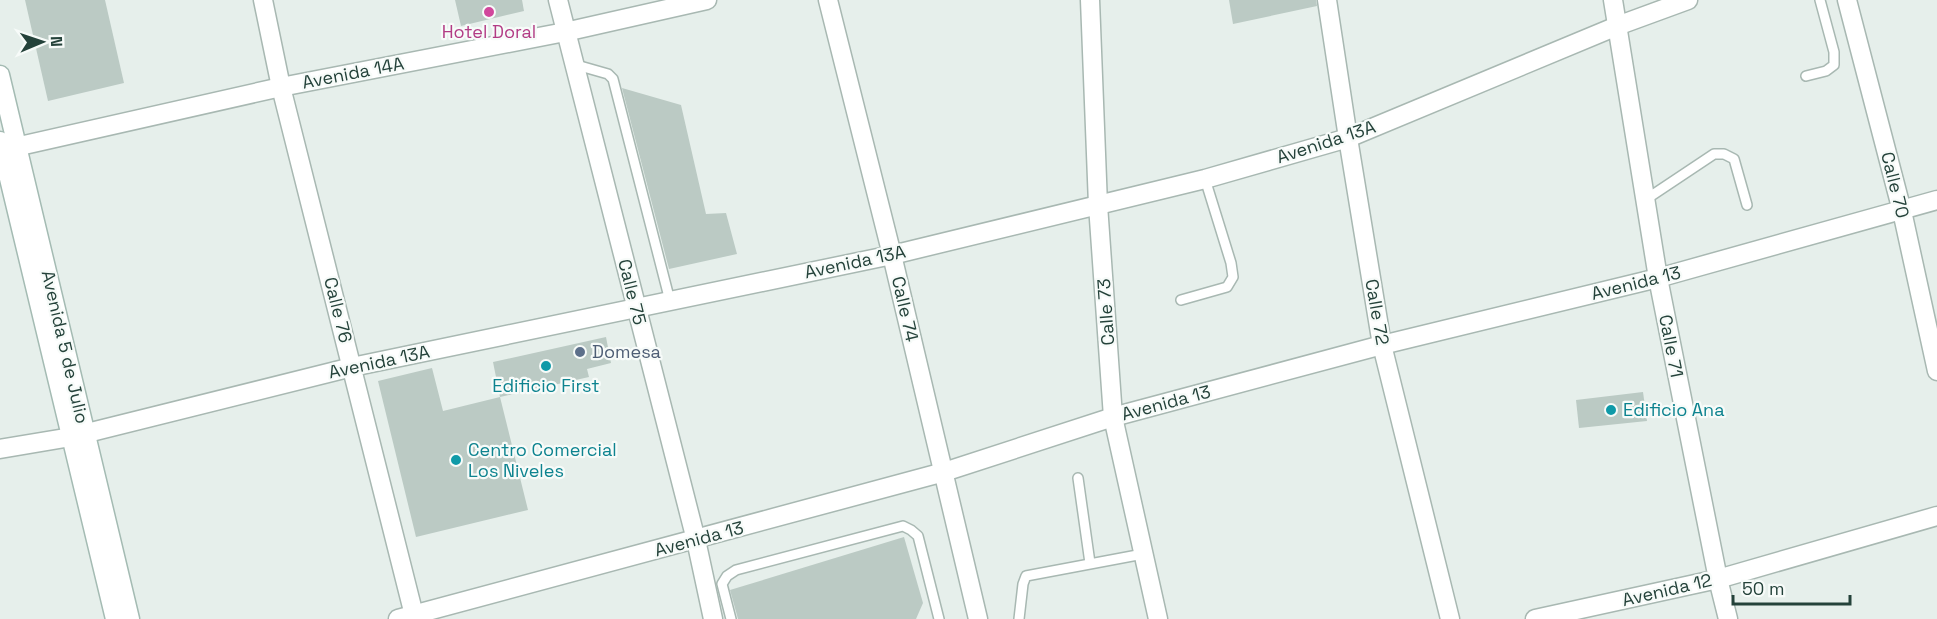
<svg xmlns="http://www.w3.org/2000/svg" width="1937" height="619" font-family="'Space Grotesk',sans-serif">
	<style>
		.building { fill: #bbcac4 }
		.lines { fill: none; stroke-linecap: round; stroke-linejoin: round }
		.service-casing { stroke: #a8b8b2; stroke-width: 12 }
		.minor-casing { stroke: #a8b8b2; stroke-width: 21 }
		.secondary-casing { stroke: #a4bbb3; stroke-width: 21 }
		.service { stroke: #fff; stroke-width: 9 }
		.minor { stroke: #fff; stroke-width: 18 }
		.secondary { stroke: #fff; stroke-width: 18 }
		.hotel-dot { fill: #d1479c; stroke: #f7fbf9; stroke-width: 2 }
		.service-dot { fill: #5c6f8a; stroke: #f7fbf9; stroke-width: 2 }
		.culture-dot { fill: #0f9aa8; stroke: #f7fbf9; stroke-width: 2 }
		.labels { text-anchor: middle; stroke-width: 4.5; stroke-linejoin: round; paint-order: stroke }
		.hotel-label { font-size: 18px; fill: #b23c85; stroke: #f7fbf9 }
		.street-label { font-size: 18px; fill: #24423a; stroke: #f7fbf9 }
		.service-label { font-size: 18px; fill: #4e5e75; stroke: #f7fbf9; text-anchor: start }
		.culture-label { font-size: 18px; fill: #0d838f; stroke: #f7fbf9; text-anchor: start }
	</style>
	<rect width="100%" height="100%" fill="#e6efeb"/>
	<!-- building -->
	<g class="building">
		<path d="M25 0H105L124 83 48 101Z"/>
		<path d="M455 0H522L524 11 461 26Z"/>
		<path d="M1229 0H1316L1317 6 1233 24Z"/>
		<path d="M622 88 681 105 706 214 726 213 737 254 669 269Z"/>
		<path d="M606 337 611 363 587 369 589 377 500 397 493 362Z"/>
		<path d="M432 368 443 411 500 397 528 510 416 537 378 381Z"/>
		<path d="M1643 392 1647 421 1579 428 1576 400Z"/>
		<path d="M904 537 923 603 916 619H738L730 590Z"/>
	</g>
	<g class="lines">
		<!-- service casing -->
		<g class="service-casing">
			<g id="service">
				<path d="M573 64 608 74 613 79 670 301"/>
				<path d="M1806 76 1826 71 1834 65V52L1820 0"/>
				<path d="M1645 200 1714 154H1724L1734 159 1747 205"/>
				<path d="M1181 300 1227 287 1233 277 1231 263 1205 179"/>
				<path d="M1078 478 1090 563"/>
				<path d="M731 619 722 584 727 576 736 570 903 526 911 530 918 536 939 619"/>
				<path d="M1019 619 1023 584 1026 576 1143 554"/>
			</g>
		</g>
		<!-- minor casing -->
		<g class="minor-casing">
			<g id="minor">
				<path d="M263 0 281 87 415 619"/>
				<path d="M558 0 696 540 713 619"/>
				<path d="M828 0 892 255 978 619"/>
				<path d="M1090 0 1098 205 1113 417 1158 619"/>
				<path d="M1327 0 1348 138 1382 345 1450 619"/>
				<path d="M1613 0 1658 278 1718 579 1728 619"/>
				<path d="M1847 0 1902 211 1937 371"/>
				<path d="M2 150 281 87 565 32 707 0"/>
				<path d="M0 449 71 437 352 367 892 255 1205 179 1348 138 1617 26 1688 0"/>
				<path d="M398 619 944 472 1113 417 1382 345 1658 278 1937 200"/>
				<path d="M1535 619 1718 579 1937 516"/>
			</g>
		</g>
		<!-- secondary casing -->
		<g class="secondary-casing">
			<g id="secondary">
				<path d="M0 75 130 619"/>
				<path d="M0 141 115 619"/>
			</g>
		</g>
		<!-- service -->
		<use href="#service" class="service"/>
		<!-- minor -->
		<use href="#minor" class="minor"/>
		<!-- secondary -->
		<use href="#secondary" class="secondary"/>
	</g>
	<!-- markers -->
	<circle class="hotel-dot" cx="489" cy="12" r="6"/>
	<circle class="service-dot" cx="580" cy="352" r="6"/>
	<g class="culture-dot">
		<circle cx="546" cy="366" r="6"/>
		<circle cx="1611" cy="410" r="6"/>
		<circle cx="456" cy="460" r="6"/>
	</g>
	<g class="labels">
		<!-- hotel labels -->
		<g class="hotel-label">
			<text x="489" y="38">Hotel Doral</text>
		</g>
		<!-- street labels -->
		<g class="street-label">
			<text transform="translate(353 73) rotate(-11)" y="6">Avenida 14A</text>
			<text transform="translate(1326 142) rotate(-18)" y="6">Avenida 13A</text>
			<text transform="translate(1895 185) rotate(76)" y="6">Calle 70</text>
			<text transform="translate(855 262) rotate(-12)" y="6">Avenida 13A</text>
			<text transform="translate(1636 283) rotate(-14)" y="6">Avenida 13</text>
			<text transform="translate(632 292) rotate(76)" y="6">Calle 75</text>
			<text transform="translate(905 309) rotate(77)" y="6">Calle 74</text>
			<text transform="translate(338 310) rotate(76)" y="6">Calle 76</text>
			<text transform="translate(1106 312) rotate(-94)" y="6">Calle 73</text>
			<text transform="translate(1377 312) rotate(80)" y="6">Calle 72</text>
			<text transform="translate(1671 346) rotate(79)" y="6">Calle 71</text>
			<text transform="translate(65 347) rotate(77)" y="6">Avenida 5 de Julio</text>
			<text transform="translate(379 362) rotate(-12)" y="6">Avenida 13A</text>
			<text transform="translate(1166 403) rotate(-15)" y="6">Avenida 13</text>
			<text transform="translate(699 539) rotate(-15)" y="6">Avenida 13</text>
			<text transform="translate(1667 590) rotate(-13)" y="6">Avenida 12</text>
		</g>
		<!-- service labels -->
		<g class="service-label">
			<text x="592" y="358">Domesa</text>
		</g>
		<!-- culture labels -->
		<g class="culture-label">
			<text x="546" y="392" text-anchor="middle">Edificio First</text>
			<text x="1623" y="416">Edificio Ana</text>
			<text x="468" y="456">Centro Comercial<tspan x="468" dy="21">Los Niveles</tspan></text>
		</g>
	</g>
	<!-- north arrow -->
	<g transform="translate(42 42) rotate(88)" stroke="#f7fbf9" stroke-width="4.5" paint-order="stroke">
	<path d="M0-4.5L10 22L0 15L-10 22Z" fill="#24423a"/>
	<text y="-9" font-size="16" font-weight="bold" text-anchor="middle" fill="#24423a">N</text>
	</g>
	<!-- scale -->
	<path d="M1733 595v9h117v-9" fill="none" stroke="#24423a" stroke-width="3"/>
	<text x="1742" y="595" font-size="18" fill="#24423a" stroke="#f7fbf9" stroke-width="4.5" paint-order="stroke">50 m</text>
</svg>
